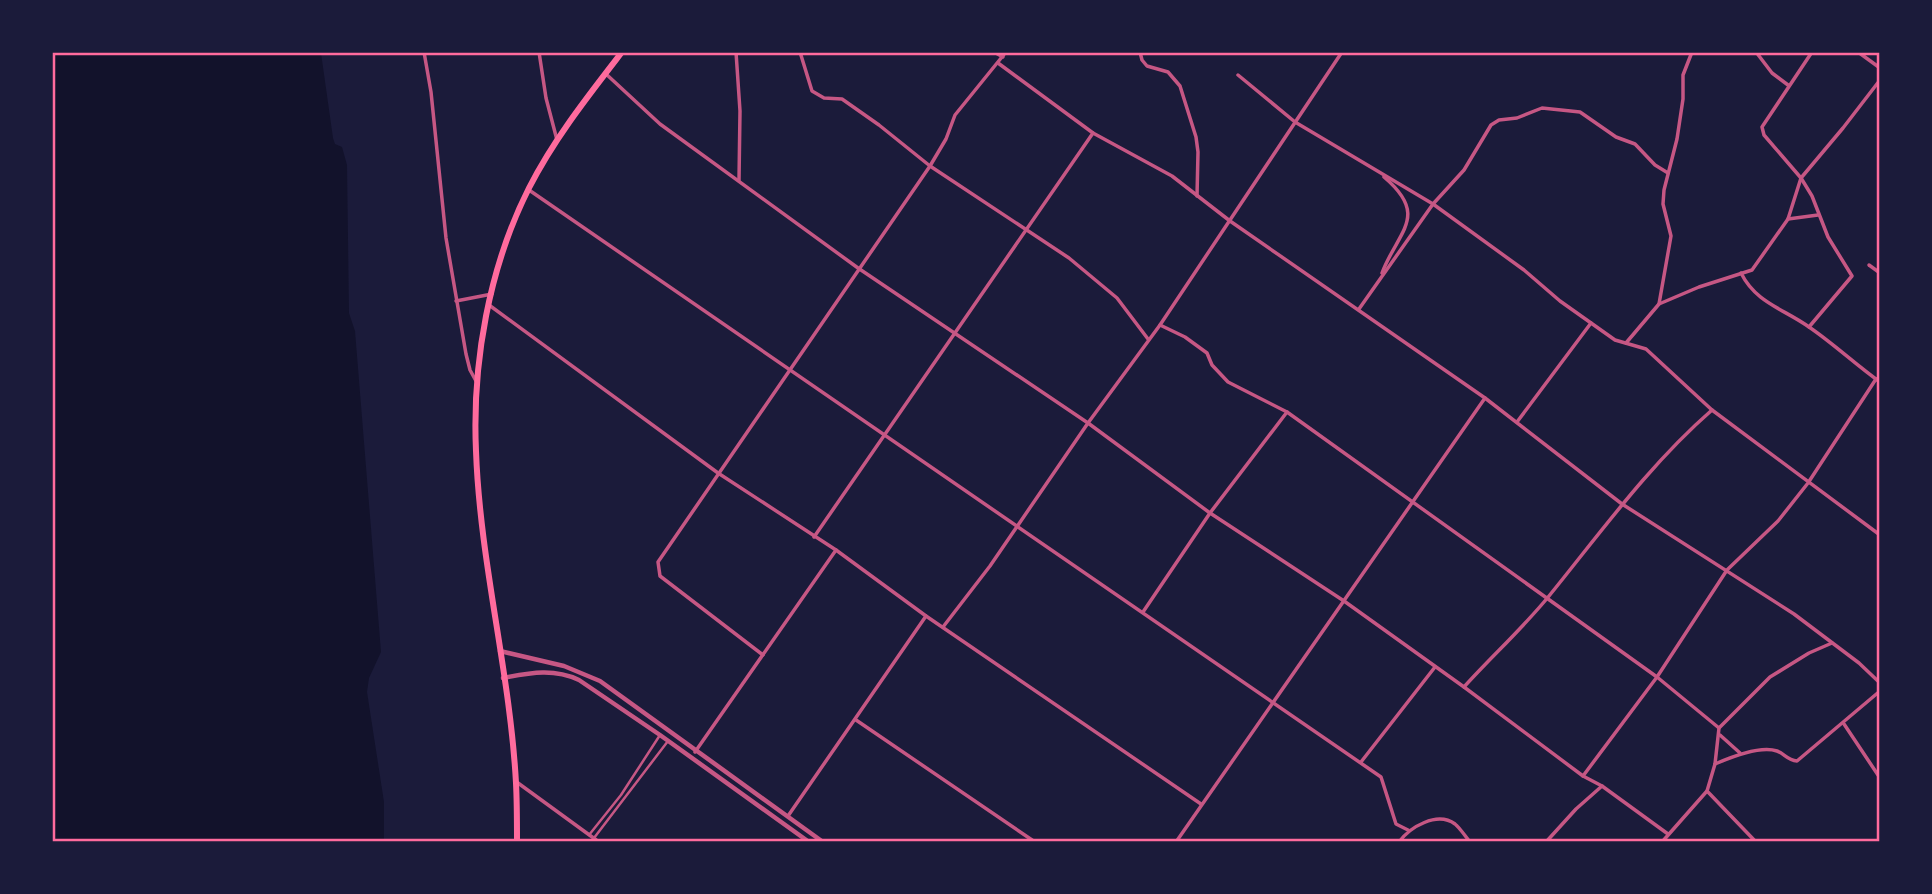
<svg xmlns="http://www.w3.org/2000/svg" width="1932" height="894" font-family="Barlow,sans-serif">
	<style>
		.water { fill: #12122b }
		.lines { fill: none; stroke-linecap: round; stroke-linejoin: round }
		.pedestrian { stroke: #c65784; stroke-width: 2.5 }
		.minor { stroke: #c65784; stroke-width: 3.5 }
		.tertiary { stroke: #c65784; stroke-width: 4.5 }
		.trunk { stroke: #ff6b9d; stroke-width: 6 }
		.neatline { fill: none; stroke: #ff6b9d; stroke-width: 2.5 }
	</style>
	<rect width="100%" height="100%" fill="#1b1b3a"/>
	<!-- water -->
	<path class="water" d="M52 53H321L333 138 335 144 342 147 347 165 349 313 355 331 381 652 369 678 367 692 384 802V841H53Z"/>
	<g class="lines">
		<!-- pedestrian -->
		<g class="pedestrian">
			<path d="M589 835 621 795 660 735"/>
			<path d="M594 838 668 741"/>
		</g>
		<!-- minor -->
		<g class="minor">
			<path d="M424 52 431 92 446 238 466 354 470 370 476 381"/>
			<path d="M539 52 546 98 557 140"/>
			<path d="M736 52 740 111 739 180"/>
			<path d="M800 52 812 91 824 98 842 99 879 125 930 166 1069 258 1117 298 1148 339"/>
			<path d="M994 52 1003 57"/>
			<path d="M1140 52 1142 60 1147 66 1168 72 1180 86 1196 137 1198 152 1197 196"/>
			<path d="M1756 52 1772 73 1788 85"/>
			<path d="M1858 52 1880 68"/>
			<path d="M998 63 1093 133 1172 176 1230 221 1485 398 1622 504 1794 614 1859 663 1880 683"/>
			<path d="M606 74 660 124 858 268 1088 423 1210 513 1344 601 1464 687 1583 776 1602 786 1668 834"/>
			<path d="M1238 75 1295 122 1433 204 1359 309"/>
			<path d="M1668 173 1655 165 1635 144 1616 137 1580 112 1542 108 1517 118 1499 120 1491 125 1464 170 1433 204 1524 270 1560 301 1615 340 1646 349 1712 410 1880 535"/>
			<path d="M529 190 1381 777 1396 824 1408 830"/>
			<path d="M1788 219 1818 215"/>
			<path d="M1869 265 1880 273"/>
			<path d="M1382 273C1398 231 1430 216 1384 177"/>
			<path d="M1741 273C1756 303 1784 309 1809 327 1834 344 1856 365 1880 382"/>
			<path d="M456 301 492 294"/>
			<path d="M1659 304 1671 236 1663 204 1664 190 1677 139 1683 99V75L1692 52"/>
			<path d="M489 305 718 473 836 550 926 616 1201 804"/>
			<path d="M1160 325 1185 337 1207 353 1212 365 1228 382 1287 412 1657 677 1719 728"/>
			<path d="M1809 327 1852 276 1828 237 1812 196 1801 178 1843 128 1880 80"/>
			<path d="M1626 343 1659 304 1699 287 1752 270 1788 219 1801 178 1764 135 1762 127 1812 52"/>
			<path d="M1517 422 1591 323"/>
			<path d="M814 537 1093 133"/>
			<path d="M1143 612 1210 513 1287 412"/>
			<path d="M943 627 990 566 1088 423 1160 325 1342 52"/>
			<path d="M763 655 660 576 658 562 930 166 946 139 955 115 1006 52"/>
			<path d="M1464 687C1492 656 1523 628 1549 596 1601 532 1650 464 1712 410"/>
			<path d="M856 720 1035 842"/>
			<path d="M1844 724 1880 778"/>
			<path d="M1720 735 1740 753"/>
			<path d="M695 752 836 550"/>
			<path d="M1361 762 1435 667"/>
			<path d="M1715 764C1731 757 1760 745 1777 751 1785 754 1787 760 1797 761L1880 691"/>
			<path d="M1583 776 1657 677 1727 570 1778 521 1808 483 1876 379"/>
			<path d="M518 783 599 842"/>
			<path d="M1707 791 1756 842"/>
			<path d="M788 816 926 616"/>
			<path d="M1176 842 1485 398"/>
			<path d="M1399 842C1410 827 1437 811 1455 824 1460 828 1465 836 1470 842"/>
			<path d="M1546 842 1576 809 1602 786"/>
			<path d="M1662 842 1707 791 1715 764 1719 728 1770 677 1809 653 1832 643"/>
		</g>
		<!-- tertiary -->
		<g class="tertiary">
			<path d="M500 651 564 666 600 681 823 842"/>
			<path d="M503 678C530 673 553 668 579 680L660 735 809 842"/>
		</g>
		<!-- trunk -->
		<path class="trunk" d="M517 842C517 822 517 802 516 783 510 672 480 563 476 451 472 363 489 267 529 188 554 139 588 96 622 52"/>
	</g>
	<!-- border -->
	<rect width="1932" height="894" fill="none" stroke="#1b1b3a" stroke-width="108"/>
	<rect x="54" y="54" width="1824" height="786" class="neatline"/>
</svg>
